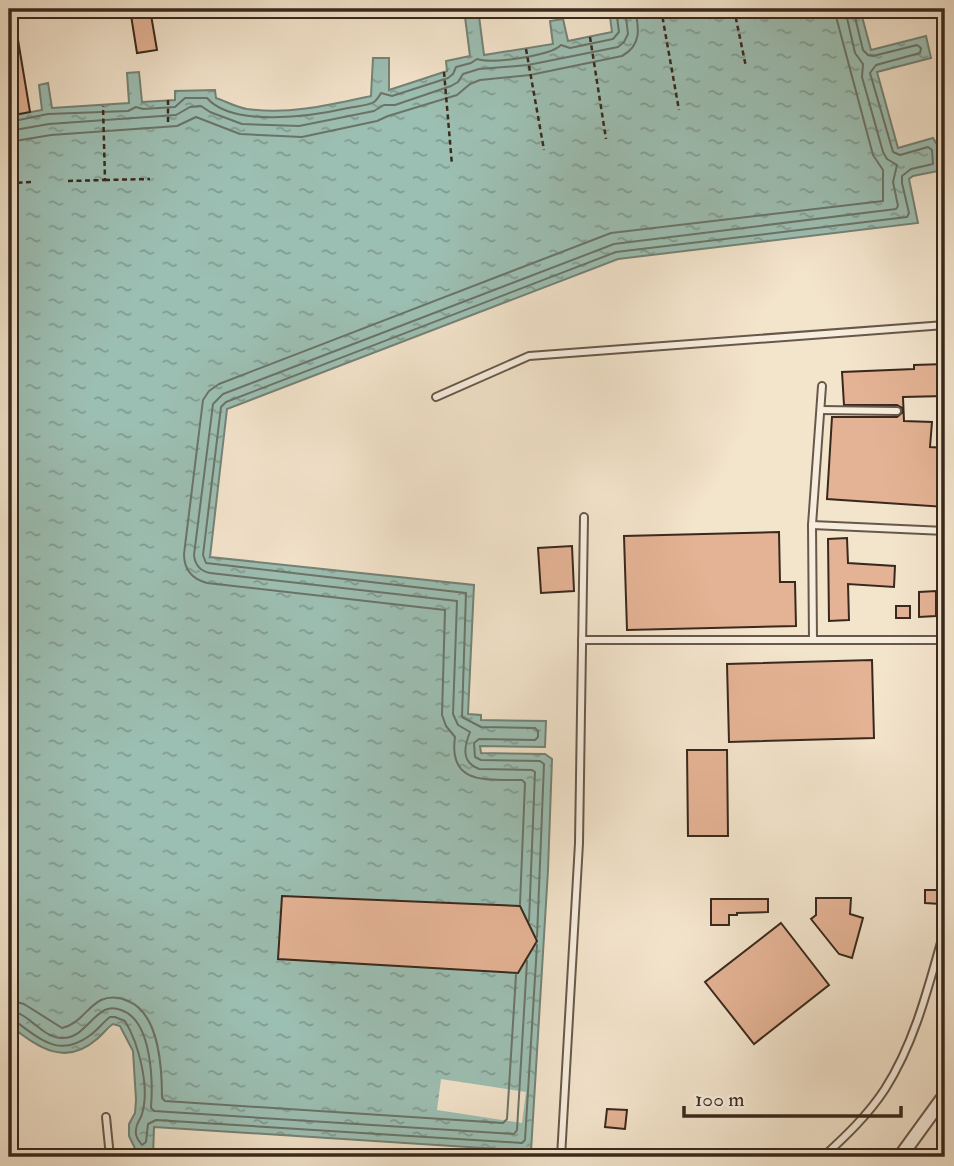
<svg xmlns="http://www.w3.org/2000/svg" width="954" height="1166" font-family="'IM FELL Double Pica',serif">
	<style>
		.water { fill: url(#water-ripples); stroke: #748377; stroke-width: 2 }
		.pier { fill: #f3e4cc }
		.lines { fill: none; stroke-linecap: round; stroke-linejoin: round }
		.shore { stroke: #6a7468; stroke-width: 2 }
		.building { fill: #e4b395; stroke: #39291d; stroke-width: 2 }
		.lane-casing { stroke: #685849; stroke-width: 10 }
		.street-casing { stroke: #685849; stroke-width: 16 }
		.path { stroke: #39291d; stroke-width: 2.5; stroke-dasharray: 5 3.5; stroke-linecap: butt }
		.lane { stroke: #f7edde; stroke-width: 6 }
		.street { stroke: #f7edde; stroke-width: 12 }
	</style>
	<defs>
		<pattern id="water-ripples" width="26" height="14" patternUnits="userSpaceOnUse" patternTransform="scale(1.75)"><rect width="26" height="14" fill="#9cbfb3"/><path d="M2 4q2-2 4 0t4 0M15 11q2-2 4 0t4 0" fill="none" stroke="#809b91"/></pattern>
	</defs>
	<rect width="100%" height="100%" fill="#f3e4cc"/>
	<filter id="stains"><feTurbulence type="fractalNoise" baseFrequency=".00286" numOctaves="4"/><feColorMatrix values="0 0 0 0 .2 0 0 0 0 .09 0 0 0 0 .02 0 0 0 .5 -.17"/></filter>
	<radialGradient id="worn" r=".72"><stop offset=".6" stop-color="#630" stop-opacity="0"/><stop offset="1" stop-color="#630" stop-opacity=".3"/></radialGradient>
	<!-- water -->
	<path class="water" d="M609 9H860L871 50 926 36 931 58 877 72 898 148 933 138 938 146 943 170 913 176 909 179 918 223 618 259 227 409 210 557 474 585 468 714 481 715V720L546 721 545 747 480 746 481 753 545 754 552 759 548 870 531 1151 154 1127 153 1157H139L129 1136V1124L135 1113 136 1100 133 1051 120 1026 113 1024C107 1028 103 1034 97 1039 64 1068 37 1046 9 1025V116L42 110 39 85 48 83 52 108 129 103 127 73 139 72 142 102 175 100V91L215 90 216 98C225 101 236 107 247 109 289 115 330 105 371 96L373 58H389V90L447 71 446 61 470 56 465 17 479 16 484 55 553 44 550 21 563 19 568 41 612 32Z"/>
	<!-- pier -->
	<path class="pier" d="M441 1079 526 1092 522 1123 437 1110Z"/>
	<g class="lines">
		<!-- shore -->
		<g class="shore">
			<path d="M9 122 48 114 128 111 136 107 143 109 175 107 185 98H207C233 128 313 116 348 108 356 106 368 106 374 102 376 101 380 95 381 93L392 96 448 78 453 74 456 67 471 63 477 59C492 64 550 56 561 45L570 48 613 39 619 32 616 9"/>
			<path d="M9 131 49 124 176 115 190 107 201 106 210 112 242 124 299 126 374 111 384 105H395L451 86 458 82 463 74 479 69 528 65 618 47 624 42 628 34 625 9"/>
			<path d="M9 142 51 135 177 126 196 117 240 134 302 137 377 121 388 116 457 95 470 84 480 80 530 75 622 56C642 45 639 28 635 9"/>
			<path d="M520 904 525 783 522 780C488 779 448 786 455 737L446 726 442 715 445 610 207 583C192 579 184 569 184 554L203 400 209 391 219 384 611 233 883 201V170L873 155 834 9"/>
			<path d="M529 921 535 772 532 770 479 769C461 762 464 747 470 732L458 725 453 714 457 601 210 573C200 571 195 565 194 555L213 404 223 394 614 244 896 209 898 206 893 182 897 165 887 159 883 152 862 77 863 64 855 53 845 9"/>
			<path d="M537 937 544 764 540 761 481 760 475 757 474 743 479 739 535 740 538 737V731L535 728 481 727 462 717 466 593 206 563 203 555 221 407 226 402 616 252 907 217 909 213 902 183V176L911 169 933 164 932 150 928 147 900 155 893 152 870 73 876 65 920 53 921 48 917 45 873 56 868 55 863 50 853 9"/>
			<path d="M9 1000 24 1004 62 1028C80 1024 86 1008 101 1000 110 996 119 997 128 1001 160 1014 162 1069 162 1098L165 1101 503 1123 507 1119 516 975"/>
			<path d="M9 1011C29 1012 41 1037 61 1038 82 1039 89 1018 105 1010 111 1007 116 1008 121 1010 152 1020 153 1081 151 1108L154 1111 514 1134 517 1130 527 961"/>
			<path d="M9 1020 15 1021C40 1039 59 1058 89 1036 97 1031 102 1023 110 1017H115L125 1021C139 1044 150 1088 142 1114 140 1121 136 1123 136 1130 135 1136 138 1140 142 1145L146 1142 148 1124 156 1120 522 1143 525 1140 537 945"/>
		</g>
	</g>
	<!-- building -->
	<g class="building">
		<path d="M130 9H150L157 50 137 53Z"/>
		<path d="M9 22H15L30 112 9 116Z"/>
		<path d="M945 364V396L903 397 904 421 932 422 930 447 945 448V507L827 499 832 417H897L903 412 902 408 897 405H844L842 372 914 369V365Z"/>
		<path d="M779 532 780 582H795L796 626 627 630 624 536Z"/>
		<path d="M847 538 848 563 895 566 894 587 848 584 849 620 829 621 828 539Z"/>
		<path d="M572 546 574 591 541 593 538 548Z"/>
		<path d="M936 591V616L919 617V592Z"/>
		<rect x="896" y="606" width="14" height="12"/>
		<path d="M872 660 874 738 729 742 727 664Z"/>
		<path d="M687 750H727L728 836H688Z"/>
		<path d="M925 890H940V904L925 903Z"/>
		<path d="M282 896 520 906 537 941 518 973 278 959Z"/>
		<path d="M816 898H851L850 914 863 918 852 958 839 954 811 919 816 915Z"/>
		<path d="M711 899H768V912L737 913V915H729V925H711Z"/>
		<path d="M781 923 829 985 754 1044 705 982Z"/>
		<path d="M607 1109 627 1110 625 1129 605 1127Z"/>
	</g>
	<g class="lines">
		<!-- lane casing -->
		<g class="lane-casing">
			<g id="lane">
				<path d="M436 397 529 356 945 325"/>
				<path d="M821 410 897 411"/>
				<path d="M812 525 945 531"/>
				<path d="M582 640H945"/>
				<path d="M813 640 812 525 822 386"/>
				<path d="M106 1117 110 1157"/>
				<path d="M561 1157 579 843 584 517"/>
				<path d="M823 1157C846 1136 868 1115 885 1089 916 1040 929 984 945 928"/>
			</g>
		</g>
		<!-- street casing -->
		<g class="street-casing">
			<path id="street" d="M900 1157 945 1095"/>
		</g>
		<!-- path -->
		<g class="path">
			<path d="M661 9 679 110"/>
			<path d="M734 9 746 67"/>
			<path d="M590 37 606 139"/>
			<path d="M526 49 544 150"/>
			<path d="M444 72 452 165"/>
			<path d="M168 100V124"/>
			<path d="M105 180 150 179"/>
			<path d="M68 181 105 180 103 106"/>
			<path d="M9 183 33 182"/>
		</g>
		<!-- lane -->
		<use href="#lane" class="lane"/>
		<!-- street -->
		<use href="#street" class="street"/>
	</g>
	<!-- margin -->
	<rect width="954" height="1166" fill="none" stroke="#f3e4cc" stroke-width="35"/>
	<rect x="10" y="10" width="933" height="1145" fill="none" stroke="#39291d" stroke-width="3.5"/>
	<rect x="18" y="18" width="919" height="1131" fill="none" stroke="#39291d" stroke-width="2"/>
	<!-- scale -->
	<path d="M684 1106v10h217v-10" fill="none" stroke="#39291d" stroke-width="3.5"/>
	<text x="695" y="1106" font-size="21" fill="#39291d" stroke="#f7edde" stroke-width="5" paint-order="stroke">100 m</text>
	<rect width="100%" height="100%" filter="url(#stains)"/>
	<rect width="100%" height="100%" fill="url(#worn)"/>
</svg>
